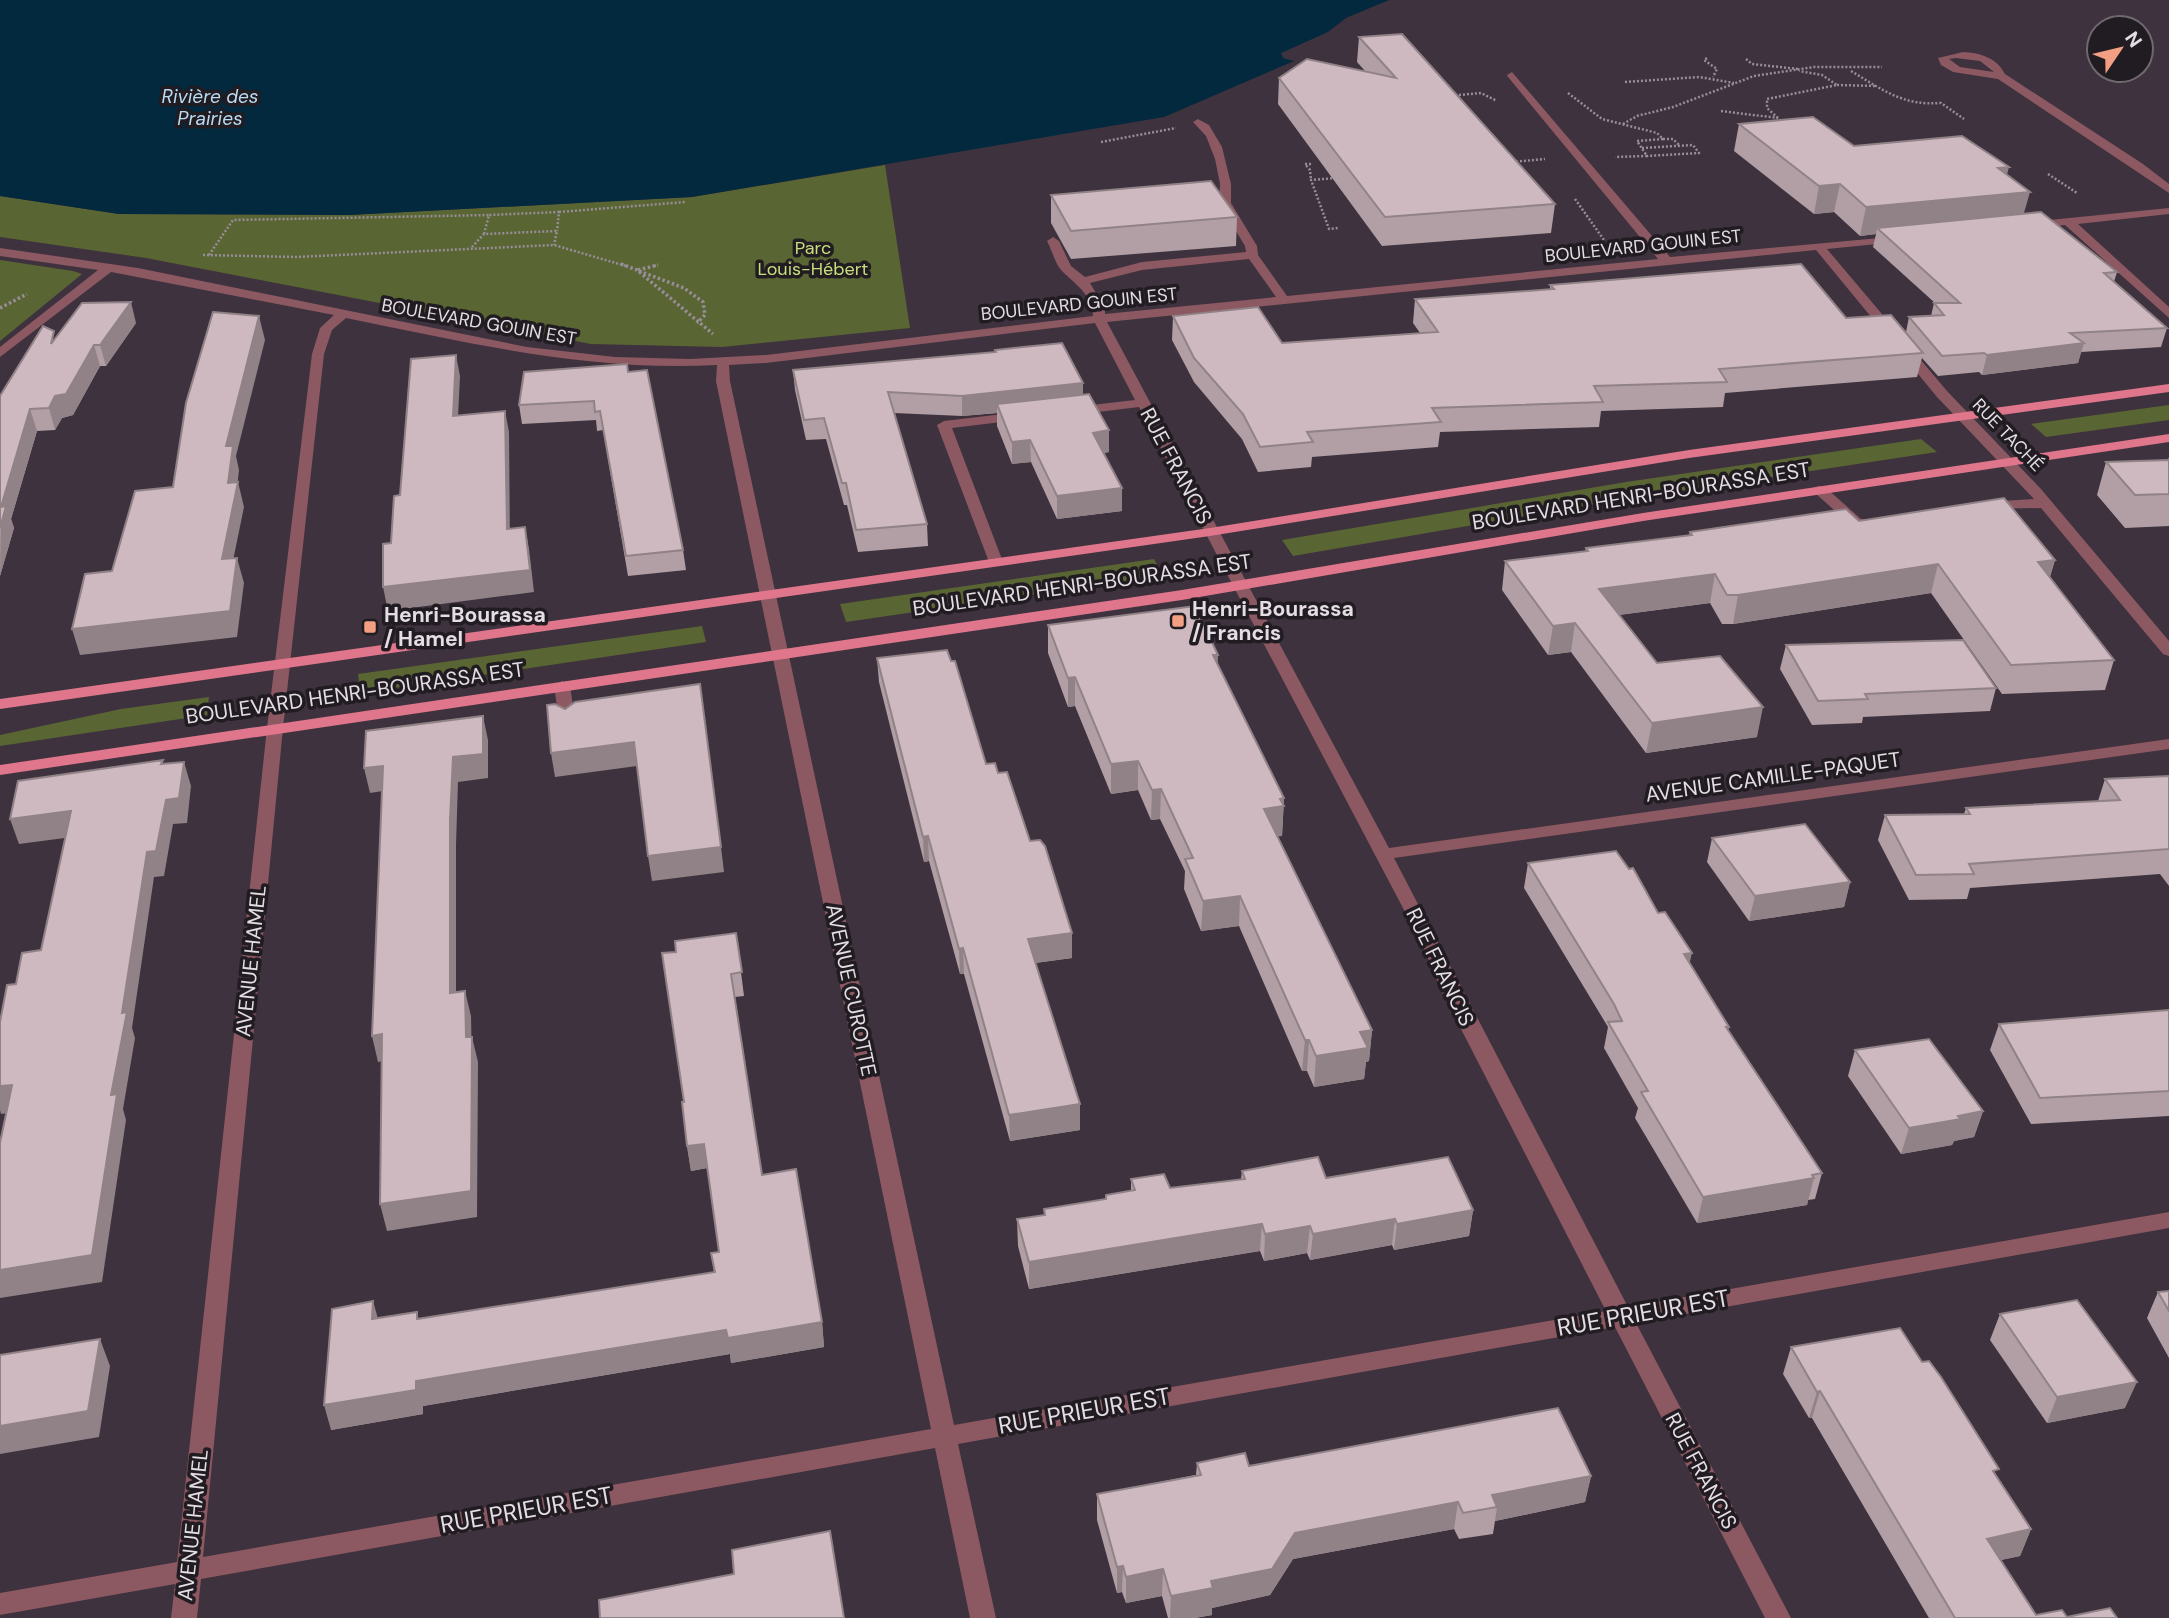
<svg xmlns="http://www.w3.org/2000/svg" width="2169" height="1618" font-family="'DM Sans',sans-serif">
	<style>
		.green { fill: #5a6534 }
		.water { fill: #02293e }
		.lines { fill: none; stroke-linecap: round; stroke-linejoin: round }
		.path-far1 { stroke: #978e97; stroke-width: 2.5; stroke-dasharray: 2 2; stroke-linecap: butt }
		.path { stroke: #978e97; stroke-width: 3.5; stroke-dasharray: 2.5 2.5; stroke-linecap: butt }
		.minor { fill: #8c5861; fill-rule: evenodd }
		.major { fill: #df768b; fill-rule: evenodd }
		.wall { fill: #b19fa5 }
		.shaded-wall { fill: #908286 }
		.building { fill: #ceb9c0; stroke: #908286; stroke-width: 2 }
		.poi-dot { fill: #f39f84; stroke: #211c21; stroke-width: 2.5 }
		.labels { text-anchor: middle; stroke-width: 7; stroke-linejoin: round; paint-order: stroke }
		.far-street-label { font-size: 18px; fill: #e4dde4; stroke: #211c21 }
		.far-park-label { font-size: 18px; fill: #c8de7c; stroke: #211c21 }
		.far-water-label { font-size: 19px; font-style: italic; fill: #b9dcf4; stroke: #211c21 }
		.street-label { font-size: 21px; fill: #e4dde4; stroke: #211c21 }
		.poi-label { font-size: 21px; font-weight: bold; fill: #e4dde4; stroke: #211c21; text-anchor: start }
		.near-street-label { font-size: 24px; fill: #e4dde4; stroke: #211c21 }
	</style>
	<rect width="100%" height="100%" fill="#3d323d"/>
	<!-- green -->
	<g class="green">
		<path d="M885 165 910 328 722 347 591 344 146 258 0 237V196L119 214 349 215 692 197Z"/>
		<path d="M0 260 73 271 82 274 0 341Z"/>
		<path d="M2169 405V420L2046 437 2031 424Z"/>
		<path d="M1921 439 1937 452 1625 499 1293 556 1282 540 1626 482Z"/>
		<path d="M1154 559 1163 576 846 622 840 604Z"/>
		<path d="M702 626 706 642 360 693 358 674Z"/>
		<path d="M209 697 207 715 0 746V735L121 709Z"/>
	</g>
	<!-- water -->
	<path class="water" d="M0 0H1389L1346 18 1328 32 1281 53 1283 58 1294 61 1164 117 692 197 349 215 119 214 0 196Z"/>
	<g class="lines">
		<!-- path-far1 -->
		<g class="path-far1">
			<path d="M1707 58 1704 60 1717 69 1713 77"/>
			<path d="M1746 59 1752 64 1798 69"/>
			<path d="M1851 71C1883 90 1903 106 1941 103L1964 119"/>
			<path d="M1625 82 1699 77 1734 83"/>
			<path d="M1837 85 1877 86"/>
			<path d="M1568 93 1602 119 1657 133 1663 139 1637 141 1647 156 1615 157"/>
			<path d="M1459 95 1481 93 1497 101"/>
			<path d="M1721 111 1778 118"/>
			<path d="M1778 118 1767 108V99L1837 85 1822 75 1799 71"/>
			<path d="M1623 124 1637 116 1673 107 1754 76 1814 67H1882"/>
			<path d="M1663 139H1673L1680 146"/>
			<path d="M1101 142 1176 128"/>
			<path d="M1642 148 1693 145 1699 153 1647 156"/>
			<path d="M1512 162 1545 159"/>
			<path d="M1311 164H1305L1310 170 1311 180"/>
			<path d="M2048 174 2077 193"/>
			<path d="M1336 178 1311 180 1329 229 1338 228"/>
			<path d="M1575 199 1604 240"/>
			<path d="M559 212 686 202"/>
			<path d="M484 234 489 215 559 212 557 231"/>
			<path d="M472 247 484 234 557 231 554 245"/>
			<path d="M203 255 296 257 554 245 626 266"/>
			<path d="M209 255 233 220 489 215"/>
			<path d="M654 266 658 265"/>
		</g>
		<!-- path -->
		<g class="path">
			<path d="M621 264 637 270 713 334"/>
			<path d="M638 270 658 265"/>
			<path d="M639 271 684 288 703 302 705 315 697 323"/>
			<path d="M0 308 27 294"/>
		</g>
		<!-- minor -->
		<g class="minor">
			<path d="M1963 52C1981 53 1997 58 2005 74L2143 164 2169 184V193L1998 79 1953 72 1941 65 1938 58ZM1956 58 1980 61 1994 72 1960 67 1949 59Z"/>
			<path d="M1512 72 1670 257 1902 236 1904 238 1898 242 1827 249 1947 391 2041 489 2169 641V656L2163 654 2041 508 1981 509V503L1986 502 2034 499 1937 397 1816 250 1107 322 1389 848 2169 739V749L1394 858 1628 1307 2169 1212V1228L1636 1323 1791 1618H1765L1615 1327 958 1444 996 1618H970L935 1448 201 1579 197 1618H171L175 1584 0 1615V1593L177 1562 267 728 312 354 320 328 334 315 111 272 0 357V347L98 270 0 256V248L138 268 527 347 615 357 690 359 766 355 1093 316C1093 295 1075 284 1062 271 1055 264 1052 250 1047 241L1053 237 1059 241 1071 266 1085 277 1142 262 1246 252 1245 246 1219 203 1220 184 1215 159 1206 136 1193 122 1198 119 1209 125 1222 147 1231 184V203L1257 246 1258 255 1287 296 1658 259 1508 77 1507 75ZM1249 259 1276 297 1105 314V308L1090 283 1142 270ZM346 318C469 343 590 372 717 365L716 381 931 1429 203 1557 283 728 324 354 332 330ZM1095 323 1135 400 1074 407 1067 411 1074 415 1139 407 1423 946 1442 992 1606 1311 954 1425 730 381 729 365 766 363Z"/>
			<path d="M2169 208V214L2078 224 2169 307V318L2065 225 2030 228 2024 225 2030 222Z"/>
			<path d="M1021 412 1028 416 1026 419 952 428 1003 562 996 566 989 562 937 425 944 421Z"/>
			<path d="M1820 486 1825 487 1861 519 1866 520V526L1853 527 1815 493V487Z"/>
			<path d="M562 681 570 686 576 726 568 731 560 726 554 686Z"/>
		</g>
		<!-- major -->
		<g class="major">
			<path d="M2169 384V392L1689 458 1210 536 0 709V699L1210 528 1689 450Z"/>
			<path d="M2169 434V442L1643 521 1182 600 0 775V765L1182 590 1643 513Z"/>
		</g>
	</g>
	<!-- wall -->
	<g class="wall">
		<path d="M1359 37 1555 204 1551 233 1382 246 1278 104 1279 78 1365 71 1357 62Z"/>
		<path d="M1739 124 2007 174 2024 214 2117 272 2114 282 2167 328 2161 347 2081 352 2078 363 1982 375 1979 372 1938 376 1922 358 1917 377 1725 393 1723 407 1601 411 1599 427 1440 432 1438 447 1312 457 1311 467 1258 472 1242 439 1194 382 1172 340 1173 316 1282 343 1420 333 1413 323 1415 299 1550 289V285L1846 318 1906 332 1909 317 1931 316 1934 303H1935L1873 247 1876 234 1860 236 1834 212 1814 214 1734 151Z"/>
		<path d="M1051 195 1237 217 1236 246 1071 259 1051 223Z"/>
		<path d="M136 323 106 366H100L73 415 62 418 55 430 37 431 11 519 14 528 0 576V396L56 337Z"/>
		<path d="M995 350 1083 383V395L1109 452 1104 453 1122 488V511L1057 519 1031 462 1012 464 997 426V413L962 416 894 413 927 524 928 546 858 552 847 505H844L826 439 806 440 795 390 793 370 995 352Z"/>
		<path d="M628 372 683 550 686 570 628 576 603 430 597 431 596 420 522 424 519 405Z"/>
		<path d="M2169 457V526L2125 528 2097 495 2106 462 2168 460Z"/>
		<path d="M1859 521 2055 560 2050 577 2114 660 2105 690 2002 694 1931 593 1733 624H1722L1710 603 1619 615 1657 663 1757 737 1646 753 1571 652 1548 655 1502 590 1505 561 1585 552 1586 548 1689 535 1690 532Z"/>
		<path d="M1048 625 1218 666 1284 798 1282 836H1277L1372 1030 1369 1061 1366 1062 1364 1079 1314 1087 1307 1071H1302L1239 926 1201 931 1184 889 1185 871 1160 819 1151 820 1138 790 1111 794 1075 706 1068 707 1048 653Z"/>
		<path d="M1786 645 1996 688 1990 711 1863 717 1862 723 1812 725 1780 669Z"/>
		<path d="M877 658 986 764 998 773 1072 933V958L1035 963 1080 1130 1010 1141 964 974H960L929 861 924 862 879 682Z"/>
		<path d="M2169 776V886L2160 874 1970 888 1967 899 1909 900 1878 840 1885 815 1964 814 1966 808 2098 801 2105 779Z"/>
		<path d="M1712 838 1850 882 1844 907 1749 921 1707 862Z"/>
		<path d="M1528 863 1658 913 1729 1027 1728 1030 1822 1173 1815 1199 1808 1200 1807 1205 1697 1223 1635 1118 1638 1108 1604 1048 1608 1027 1524 888Z"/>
		<path d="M736 933 744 996 735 997 762 1175 822 1322 824 1347 731 1363 730 1354 423 1406V1414L331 1430 378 1318 419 1319 714 1272 711 1253 719 1252 707 1168 691 1171 687 1146 684 1102Z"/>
		<path d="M2169 1010V1116L2031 1124 1990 1050 1999 1024Z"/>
		<path d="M1855 1050 1983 1111 1974 1137 1954 1141 1952 1145 1901 1154 1848 1076Z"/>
		<path d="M1242 1171 1326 1178 1473 1210 1469 1236 1394 1250 1392 1245 1310 1260 1307 1253 1264 1261 1260 1251 1029 1289 1018 1246 1017 1219 1044 1215V1209L1106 1199V1195L1131 1191V1179L1170 1188 1241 1179Z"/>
		<path d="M2169 1291V1358L2147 1318 2158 1292Z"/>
		<path d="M2000 1314 2125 1408 2047 1423 1990 1340Z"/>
		<path d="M1791 1347 1922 1362 2031 1529 2020 1556 2001 1560 2036 1615 2117 1618H1929L1812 1418H1809L1783 1374Z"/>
		<path d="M1197 1463 1249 1466 1591 1476 1585 1502 1495 1521 1493 1534 1459 1539 1454 1529 1293 1559 1270 1595 1212 1608V1615L1195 1618H1168L1162 1596 1126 1603 1122 1592 1117 1593 1097 1520V1494L1196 1475Z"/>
	</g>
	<!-- shaded-wall -->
	<g class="shaded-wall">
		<path d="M2009 167 2002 194 2030 192 2022 220 1877 228 1876 234 1860 236 1866 207 1998 168Z"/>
		<path d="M1840 184 1834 212 1814 214 1819 186Z"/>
		<path d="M131 302 136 323 106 366 100 345Z"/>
		<path d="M259 316 265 340 236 456 239 470 237 488 238 482 244 507 228 585 222 559 226 446Z"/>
		<path d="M2084 343 2078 363 1982 375 1987 355Z"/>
		<path d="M94 345 100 366 73 415 62 418 55 430 49 408 55 396Z"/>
		<path d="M456 355 460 376 457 437 453 416Z"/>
		<path d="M1083 383V403L997 404V413L962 416V396Z"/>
		<path d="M30 409 37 431 11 519 14 528 0 576 1 507Z"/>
		<path d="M505 411 509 432 510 552 507 529Z"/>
		<path d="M1109 430V452L1093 455V433Z"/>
		<path d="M1030 440 1031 462 1012 464V442Z"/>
		<path d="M1122 488V511L1057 519V496Z"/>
		<path d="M525 527 529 549 534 592 388 611 383 587Z"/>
		<path d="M237 558 244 583 237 637 80 655 72 629Z"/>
		<path d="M2055 560 2046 588 2038 562Z"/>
		<path d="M1938 564 1931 593 1733 624 1738 595Z"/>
		<path d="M1715 574 1710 603 1595 618 1599 589Z"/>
		<path d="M1575 623 1571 652 1548 655 1553 626Z"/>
		<path d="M1213 655H1218L1217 683Z"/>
		<path d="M1075 677V706L1068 707V678Z"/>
		<path d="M1763 707 1757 737 1646 753 1652 723Z"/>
		<path d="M483 716 488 740V778L458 782 456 845V1018L450 993V820L453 757Z"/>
		<path d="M634 742 637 766 555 777 551 753Z"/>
		<path d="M1138 761V790L1111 794V764Z"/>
		<path d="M184 762 191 786 187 823 173 824 164 876 154 877 132 1028 135 1038 123 1109 126 1120 102 1282 0 1298V1270L111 1095 122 1013 147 852 166 800Z"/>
		<path d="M383 766 389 790 370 793 364 768Z"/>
		<path d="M1161 789 1160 819 1151 820 1152 790Z"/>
		<path d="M1284 798 1282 836 1262 838 1264 809 1280 799Z"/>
		<path d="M71 811 80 836 19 844 10 819Z"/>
		<path d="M928 836 929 861 924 862 923 837Z"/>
		<path d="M721 847 724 872 652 881 648 856Z"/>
		<path d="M1850 882 1844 907 1749 921 1755 896Z"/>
		<path d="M1240 896 1239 926 1201 931 1203 901Z"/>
		<path d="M1072 933V958L1028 964V939Z"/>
		<path d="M963 948 964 974H960L959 949Z"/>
		<path d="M1692 953 1686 978 1684 954Z"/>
		<path d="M465 991 471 1016 472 1063 466 1037Z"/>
		<path d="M1372 1030 1369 1061 1366 1062 1364 1079 1314 1087 1316 1056 1360 1032Z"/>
		<path d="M382 1034 388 1060 378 1062 372 1036Z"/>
		<path d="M472 1037 478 1062 477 1217 387 1231 380 1204Z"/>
		<path d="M1305 1040H1309L1307 1071H1302Z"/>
		<path d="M12 1085 23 1111 1 1114 0 1110V1086Z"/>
		<path d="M1080 1104V1130L1010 1141 1009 1115Z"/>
		<path d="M1983 1111 1974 1137 1954 1141 1952 1145 1901 1154 1909 1128 1958 1116Z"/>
		<path d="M704 1144 707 1168 691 1171 687 1146Z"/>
		<path d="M1814 1178 1807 1205 1697 1223 1703 1197Z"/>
		<path d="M1473 1210 1469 1236 1394 1250 1397 1224Z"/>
		<path d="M1395 1219 1392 1245 1310 1260 1313 1234Z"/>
		<path d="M1262 1224 1260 1251 1029 1289V1262Z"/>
		<path d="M1310 1226 1307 1253 1264 1261 1265 1234Z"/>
		<path d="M373 1301 380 1326 372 1319Z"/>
		<path d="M822 1322 824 1347 731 1363 730 1354 423 1406V1414L331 1430 324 1405 416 1381 726 1330Z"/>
		<path d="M100 1339 110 1366 99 1437 0 1454V1426Z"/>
		<path d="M2137 1382 2125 1408 2047 1423 2057 1397Z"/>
		<path d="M1820 1391 1812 1418H1809L1817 1392Z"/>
		<path d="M1591 1476 1585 1502 1495 1521 1497 1507 1492 1495Z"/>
		<path d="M1458 1502 1454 1529 1293 1559 1270 1595 1212 1608V1615L1195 1618H1170L1171 1596 1211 1581 1295 1533Z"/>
		<path d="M2031 1529 2020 1556 1977 1565 1987 1539Z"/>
		<path d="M1123 1566 1122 1592 1117 1593V1567Z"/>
		<path d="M1163 1569 1162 1596 1126 1603V1577Z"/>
	</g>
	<!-- building -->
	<g class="building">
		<path d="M1402 34 1555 204 1385 217 1279 78 1307 59 1396 78 1359 37Z"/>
		<path d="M1813 117 1854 146 1962 136 2009 167 1998 168 2030 192 1866 207 1840 184 1819 186 1739 124Z"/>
		<path d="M1211 181 1237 217 1071 231 1051 195Z"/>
		<path d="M2041 212 2117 272 2104 273 2167 328 2070 333 2084 343 1987 355 1984 353 1942 356 1909 317 1944 315 1934 303H1960L1877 228Z"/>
		<path d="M1801 264 1846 318 1891 315 1923 353 1719 369 1727 382 1594 386 1603 402 1432 408 1441 422 1307 432 1313 442 1260 447 1243 414 1194 358 1173 316 1258 307 1282 343 1438 332 1415 299 1554 289 1550 285Z"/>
		<path d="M131 302 100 345H94L66 394 55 396 49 408 30 409 1 507 6 506 0 528V396L43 326 54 331 51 344 82 303Z"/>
		<path d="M213 312 259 316 226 446H233L228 483 238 482 222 559 237 558 230 611 72 629 85 574 112 571 135 491 173 487 186 403Z"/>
		<path d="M1062 343 1083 383 962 396 888 392 927 524 856 530 846 483H842L824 418 804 420 793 370 996 352 995 350Z"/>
		<path d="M456 355 453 416 505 411 507 529 525 527 530 570 383 587V544L391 543 394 496 400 495 411 359Z"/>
		<path d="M627 364 628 372 647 370 683 550 626 556 600 411 595 412 594 401 519 405 524 372Z"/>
		<path d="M1089 394 1109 430 1093 433 1122 488 1057 496 1030 440 1012 442 997 404Z"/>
		<path d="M2169 460V494L2135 495 2106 462Z"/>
		<path d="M2004 498 2055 560 2038 562 2114 660 2011 665 1938 564 1738 595H1727L1715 574 1599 589 1657 663 1720 656 1763 707 1652 723 1575 623 1553 626 1505 561 1588 551 1586 548 1692 535 1690 532 1846 509 1859 521Z"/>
		<path d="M1195 606 1218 655H1213L1284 798 1280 799 1284 806 1264 809 1372 1030 1360 1032 1368 1048 1316 1056 1309 1040H1305L1240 896 1203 901 1185 859 1193 858 1161 789 1152 790 1138 761 1111 764 1075 677 1068 678 1048 625Z"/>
		<path d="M1963 640 1996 688 1865 694 1868 699 1818 701 1786 645Z"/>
		<path d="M947 650 951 661H955L986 764 995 763 998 773 1007 772 1030 841 1040 840 1045 846 1072 933 1028 939 1080 1104 1009 1115 963 948 959 949 928 836 923 837 877 658Z"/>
		<path d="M700 684 721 847 648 856 634 742 551 753 547 705 555 704 565 709 575 702Z"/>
		<path d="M483 716V754L453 757 450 820V993L465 991 466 1037H472L471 1191 380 1204 382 1034 372 1036 383 766 364 768 366 731Z"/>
		<path d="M163 760 161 764 184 762 179 798 166 800 156 851 147 852 122 1013 127 1012 111 1095 117 1094 92 1255 0 1270V1143L12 1085 0 1086V1022L7 985 16 984 22 953 41 950 71 811 10 819 18 781Z"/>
		<path d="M2169 776V849L1969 864 1974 874 1916 875 1885 815 1970 814 1966 808 2120 800 2105 779Z"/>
		<path d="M1805 824 1850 882 1755 896 1712 838Z"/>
		<path d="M1616 851 1629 869 1633 868 1658 913 1665 912 1692 953 1684 954 1729 1027H1726L1822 1173 1812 1175 1814 1178 1703 1197 1641 1092 1648 1091 1608 1022 1622 1021 1614 1004 1528 863Z"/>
		<path d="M736 933 742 972 731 974 762 1175 796 1169 822 1322 728 1338 726 1330 416 1381V1390L324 1405 332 1309 373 1301 372 1319 417 1312V1319L715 1272 711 1253 719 1252 704 1144 687 1146 682 1102H684L662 953 676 952 675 941Z"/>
		<path d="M2169 1010V1091L2040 1098 1999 1024Z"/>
		<path d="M1929 1039 1983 1111 1958 1116 1961 1119 1909 1128 1855 1050Z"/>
		<path d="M1318 1157 1326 1178 1448 1157 1473 1210 1397 1224 1395 1219 1313 1234 1310 1226 1265 1234 1262 1224 1029 1262 1017 1219 1045 1215 1044 1209 1106 1199V1195L1135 1190 1131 1179 1164 1174 1170 1188 1245 1179 1242 1171Z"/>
		<path d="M2169 1291V1311L2158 1292Z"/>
		<path d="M2077 1300 2137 1382 2057 1397 2000 1314Z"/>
		<path d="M1900 1328 1922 1362 1929 1361 1941 1377 1999 1469 1993 1471 2031 1529 1987 1539 2036 1615 2062 1610 2067 1617 2110 1608 2117 1618H1955L1820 1391 1817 1392 1791 1347Z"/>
		<path d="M100 1339 88 1411 0 1426V1355Z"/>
		<path d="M1558 1408 1591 1476 1492 1495 1497 1507 1463 1513 1458 1502 1295 1533 1272 1569 1211 1581 1213 1588 1171 1596 1163 1569 1126 1577 1123 1566 1117 1567 1097 1494 1201 1475 1197 1463 1245 1453 1249 1466Z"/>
		<path d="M830 1531 844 1618H600L599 1600 734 1574 732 1550Z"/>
	</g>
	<!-- markers -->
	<g class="poi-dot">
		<rect x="1171" y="614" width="14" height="14" rx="3.5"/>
		<rect x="363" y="620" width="14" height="14" rx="3.5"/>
	</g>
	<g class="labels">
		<!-- far-street labels -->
		<g class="far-street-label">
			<text transform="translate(1643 246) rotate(-6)" y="6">BOULEVARD GOUIN EST</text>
			<text transform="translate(1079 304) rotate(-6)" y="6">BOULEVARD GOUIN EST</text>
			<text transform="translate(479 322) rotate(10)" y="6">BOULEVARD GOUIN EST</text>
			<text transform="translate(2008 435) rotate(46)" y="6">RUE TACHÉ</text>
		</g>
		<!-- far-park labels -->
		<g class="far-park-label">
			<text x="813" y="254">Parc<tspan x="813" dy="21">Louis-Hébert</tspan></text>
		</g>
		<!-- far-water labels -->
		<g class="far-water-label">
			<text x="210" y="103">Rivière des<tspan x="210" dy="22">Prairies</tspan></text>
		</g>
		<!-- street labels -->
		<g class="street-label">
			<text transform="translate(1176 466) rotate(62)" y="7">RUE FRANCIS</text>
			<text transform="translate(1641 496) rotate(-9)" y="7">BOULEVARD HENRI-BOURASSA EST</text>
			<text transform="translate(1082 585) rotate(-8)" y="7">BOULEVARD HENRI-BOURASSA EST</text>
			<text transform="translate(355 693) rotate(-8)" y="7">BOULEVARD HENRI-BOURASSA EST</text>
			<text transform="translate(1773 777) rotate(-8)" y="7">AVENUE CAMILLE-PAQUET</text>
			<text transform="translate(251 961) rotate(-84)" y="7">AVENUE HAMEL</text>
			<text transform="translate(1440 967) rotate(64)" y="7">RUE FRANCIS</text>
			<text transform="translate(851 990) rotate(78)" y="7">AVENUE CUROTTE</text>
			<text transform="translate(1701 1471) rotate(62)" y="7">RUE FRANCIS</text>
			<text transform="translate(193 1525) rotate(-84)" y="7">AVENUE HAMEL</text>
		</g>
		<!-- poi labels -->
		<g class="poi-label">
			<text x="1192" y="616">Henri-Bourassa<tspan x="1192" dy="24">/ Francis</tspan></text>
			<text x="384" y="622">Henri-Bourassa<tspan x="384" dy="24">/ Hamel</tspan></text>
		</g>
		<!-- near-street labels -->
		<g class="near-street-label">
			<text transform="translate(1643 1313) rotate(-10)" y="8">RUE PRIEUR EST</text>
			<text transform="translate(1084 1411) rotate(-10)" y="8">RUE PRIEUR EST</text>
			<text transform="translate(526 1510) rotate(-10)" y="8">RUE PRIEUR EST</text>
		</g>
	</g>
	<!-- north arrow -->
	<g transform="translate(2120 49) rotate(55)"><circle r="33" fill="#211c21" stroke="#6f696f" stroke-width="2"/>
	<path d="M0-5L12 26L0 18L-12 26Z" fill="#f39f84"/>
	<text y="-10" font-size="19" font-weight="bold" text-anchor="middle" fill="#e4dde4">N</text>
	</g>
</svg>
